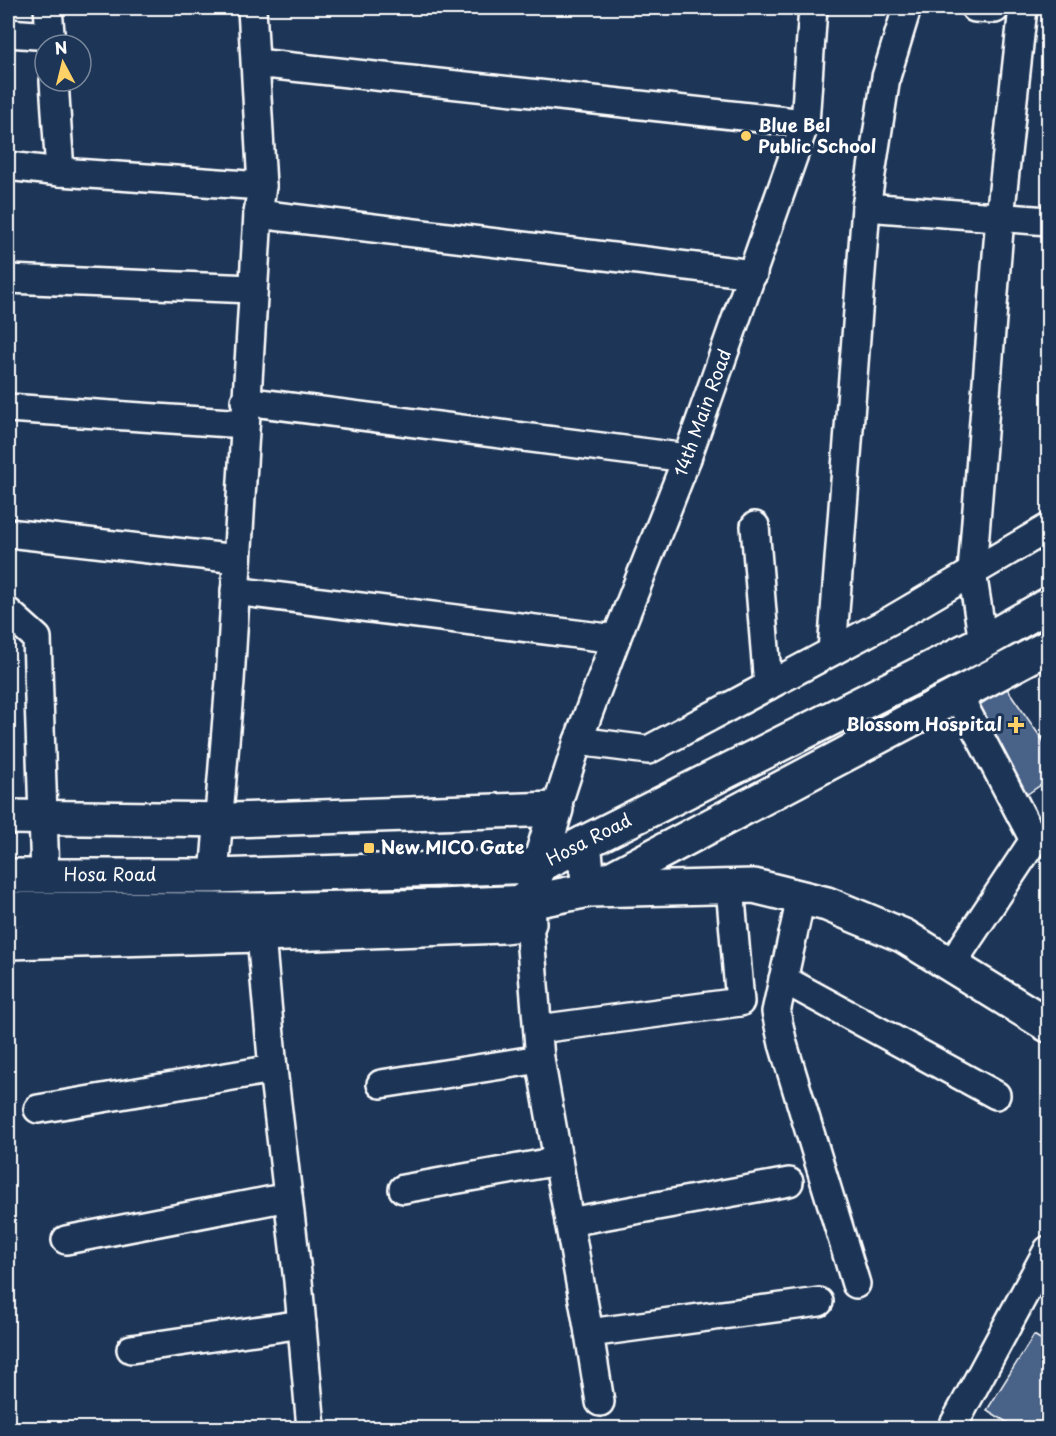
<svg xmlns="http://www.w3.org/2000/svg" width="1056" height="1436" font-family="'Playpen Sans',sans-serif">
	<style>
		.building { fill: #496288; stroke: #fff; stroke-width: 1.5 }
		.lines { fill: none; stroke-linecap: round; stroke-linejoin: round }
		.minor-casing { stroke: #fff; stroke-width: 32 }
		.tertiary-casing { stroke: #fff; stroke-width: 38 }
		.secondary-casing { stroke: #fff; stroke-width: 38 }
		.minor { stroke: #1d3557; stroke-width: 27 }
		.tertiary { stroke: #1d3557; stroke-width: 33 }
		.secondary { stroke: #1d3557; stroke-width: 33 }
		.poi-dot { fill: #ffd166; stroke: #1d3557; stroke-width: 2 }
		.labels { text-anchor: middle; stroke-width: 6; stroke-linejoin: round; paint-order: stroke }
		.poi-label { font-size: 18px; font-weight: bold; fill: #fff; stroke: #1d3557; text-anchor: start }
		.street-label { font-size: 18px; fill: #fff; stroke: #1d3557 }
	</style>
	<rect width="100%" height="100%" fill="#1d3557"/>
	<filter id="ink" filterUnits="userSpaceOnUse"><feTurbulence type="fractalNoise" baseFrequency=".0167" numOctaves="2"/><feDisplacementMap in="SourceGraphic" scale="12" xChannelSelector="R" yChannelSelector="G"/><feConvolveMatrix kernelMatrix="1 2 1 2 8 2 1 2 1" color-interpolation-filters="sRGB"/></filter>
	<g filter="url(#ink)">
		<!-- building -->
		<g class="building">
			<path d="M1006 687 1048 748V780L1026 795 968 713Z"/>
			<path d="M1034 1335 1048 1344V1428H1016L987 1410Z"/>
		</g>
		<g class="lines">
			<!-- minor casing -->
			<g class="minor-casing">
				<g id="minor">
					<path d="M48 8 51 45"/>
					<path d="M975 8 995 9"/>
					<path d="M8 33 50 36"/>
					<path d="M256 63 805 123"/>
					<path d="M54 81 60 172"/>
					<path d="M8 166 60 172 262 186"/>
					<path d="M866 207 1048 221"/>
					<path d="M258 214 753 274"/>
					<path d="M8 279 253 289"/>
					<path d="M245 401 687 458"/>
					<path d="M8 408 245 424"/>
					<path d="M755 526 768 686"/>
					<path d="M8 533 237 559"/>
					<path d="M235 591 616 639"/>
					<path d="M8 612 37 638 45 875"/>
					<path d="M983 642 972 572 1000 217 1023 8"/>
					<path d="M832 651 866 207 886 77 907 8"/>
					<path d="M578 741 648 750 893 619 1048 528"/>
					<path d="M556 809 578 741 616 639 687 458 805 123 813 8"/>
					<path d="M214 876 230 681 258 214 262 186 252 8"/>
					<path d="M801 898 776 1012 783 1044 856 1284"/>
					<path d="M259 914 273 1069 298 1281 311 1428"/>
					<path d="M529 923 540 1059 589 1333"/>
					<path d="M951 965 1034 840 958 695"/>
					<path d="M783 979 996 1095"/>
					<path d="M539 1029 740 1002 730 887"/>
					<path d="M381 1084 540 1059"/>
					<path d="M38 1109 273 1069"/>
					<path d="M403 1189 558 1161"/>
					<path d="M569 1222 789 1182"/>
					<path d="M66 1240 288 1197"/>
					<path d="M131 1349 302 1324"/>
					<path d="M600 1402 589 1333 819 1302"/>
					<path d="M952 1428 1048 1250"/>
				</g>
			</g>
			<!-- tertiary casing -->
			<g class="tertiary-casing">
				<g id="tertiary">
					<path d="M8 817 232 820 556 809 528 902 529 923 503 926 260 935 8 942"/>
					<path d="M584 843 589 890 754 886 827 904 904 936 1048 1025"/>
				</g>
			</g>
			<!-- secondary casing -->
			<g class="secondary-casing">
				<g id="secondary">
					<path d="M8 876H214L538 866 983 642 1048 605"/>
					<path d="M8 909 259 910 439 906 528 902 589 890 1048 647"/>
				</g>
			</g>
			<!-- minor -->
			<use href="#minor" class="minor"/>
			<!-- tertiary -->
			<use href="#tertiary" class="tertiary"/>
			<!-- secondary -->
			<use href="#secondary" class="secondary"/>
		</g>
	</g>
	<!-- markers -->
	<g class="poi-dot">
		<circle cx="746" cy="136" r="6"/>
		<path d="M1013 716h6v6h6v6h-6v6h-6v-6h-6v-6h6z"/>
		<rect x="363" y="842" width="12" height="12" rx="3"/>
	</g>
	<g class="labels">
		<!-- poi labels -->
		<g class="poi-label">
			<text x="758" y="132">Blue Bel<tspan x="758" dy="21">Public School</tspan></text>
			<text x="1002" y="731" text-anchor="end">Blossom Hospital</text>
			<text x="381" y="854">New MICO Gate</text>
		</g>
		<!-- street labels -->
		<g class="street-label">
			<text transform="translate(703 413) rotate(-70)" y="6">14th Main Road</text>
			<text transform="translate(589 840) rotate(-27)" y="6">Hosa Road</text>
			<text x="110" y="881">Hosa Road</text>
		</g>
	</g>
	<!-- margin -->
	<rect width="1056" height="1436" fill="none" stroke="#1d3557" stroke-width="30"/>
	<rect x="15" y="15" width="1026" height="1406" fill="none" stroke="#fff" stroke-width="2" filter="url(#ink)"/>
	<!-- north arrow -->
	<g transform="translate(63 63) rotate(353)"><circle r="28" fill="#1d3557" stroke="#77869a" stroke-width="1.5"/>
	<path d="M0-4.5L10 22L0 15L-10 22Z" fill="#ffd166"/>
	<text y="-9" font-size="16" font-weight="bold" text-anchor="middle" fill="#ffffff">N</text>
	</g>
</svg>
